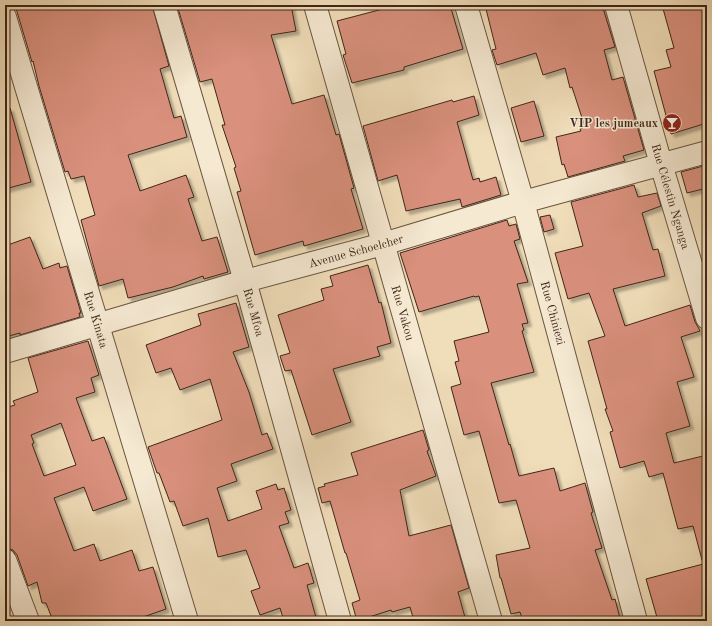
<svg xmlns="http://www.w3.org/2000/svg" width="712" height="626" font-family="'Old Standard TT',serif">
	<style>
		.building { fill: #d9907d; stroke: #3f2618; fill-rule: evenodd; filter: url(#shadow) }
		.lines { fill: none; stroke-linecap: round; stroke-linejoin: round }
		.street-casing { stroke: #6b5440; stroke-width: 24 }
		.street { stroke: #f5e9d2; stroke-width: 22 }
		.labels { text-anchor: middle; stroke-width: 3; stroke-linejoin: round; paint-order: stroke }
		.poi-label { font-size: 12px; font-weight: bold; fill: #3f2618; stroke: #f5e9d2; text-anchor: end }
		.street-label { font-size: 12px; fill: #3f2618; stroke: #f5e9d2 }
	</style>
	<defs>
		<filter id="shadow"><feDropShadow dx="3.5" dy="3.5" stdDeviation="1" flood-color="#0004"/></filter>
	</defs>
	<rect width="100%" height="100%" fill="#f0ddb9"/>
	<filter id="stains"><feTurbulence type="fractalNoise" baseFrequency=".005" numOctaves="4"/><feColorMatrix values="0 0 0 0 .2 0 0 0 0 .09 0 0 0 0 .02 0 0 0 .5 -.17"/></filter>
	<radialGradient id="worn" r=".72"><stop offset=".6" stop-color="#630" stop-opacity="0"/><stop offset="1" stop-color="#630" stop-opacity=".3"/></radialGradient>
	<!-- building -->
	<g class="building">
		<path d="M15 5H152L169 66 160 69 174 118 181 116 187 137 128 155 140 191 186 175 194 197 188 199 202 241 217 237 228 272 204 279 203 276 173 287 128 298 123 279 99 286 81 220 95 215 84 176 71 179 68 171 65 172 39 86 33 61 32 62Z"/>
		<path d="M177 5H291L296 31 271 35 292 104 324 95 336 135 339 134 354 188 351 189 363 229 304 246 303 241 255 255 237 192 241 191 234 168 236 167 222 125H225L212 79 200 82Z"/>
		<path d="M398 5H450L463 49 404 67V70L352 83 343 55 346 54 337 21Z"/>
		<path d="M485 5H602L615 47 604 50 612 80 623 77 644 150 623 156 625 161 568 177 564 164 562 165 556 137 581 131 580 129 585 127 572 87 570 88 565 68 543 75 536 53 497 65 492 50 496 49Z"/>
		<path d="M662 5H707V123L671 134 654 71 671 67 666 50 674 48Z"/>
		<path d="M474 96 479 115 457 122 473 180 479 178 480 182 496 177 501 195 462 207 460 199 406 211 397 175 378 181 363 126 452 100 453 102Z"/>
		<path d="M534 101 544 136 521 142 511 108Z"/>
		<path d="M10 108 31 182 5 189V109Z"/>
		<path d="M707 165V188L687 193 681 172Z"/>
		<path d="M634 185 638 197 657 193 661 206 642 213 653 250 658 249 665 276 613 289 625 326 690 305 695 322 698 327 700 331 681 337 694 377 677 382 690 426 666 433 674 463 707 455V559L702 560 693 526 678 529 663 473 649 477 644 461 620 468 610 432 613 431 605 409H607L588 341 605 336 589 293 568 299 555 253 583 246 571 202Z"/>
		<path d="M550 215 554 229 544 232 540 217Z"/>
		<path d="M507 220 509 226 516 224 520 239 514 241 528 282 517 284 528 323 522 324 524 330 522 331 534 372 491 383 509 445 510 444 519 476 554 468 560 491 585 483 593 512 591 513 602 548 595 550 612 600 615 599 620 618 607 621H523L520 612 511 614 501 578H500L496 555 530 548 516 500 499 503 479 431 464 435 451 387 461 384 455 362 459 361 454 341 489 332 479 296 475 297 474 296 419 312 400 253Z"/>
		<path d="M30 237 43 269 59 263 60 268 67 266 81 313H79L80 317 20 335V333L5 337V246Z"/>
		<path d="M368 265 379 303 381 302 391 343 377 347 380 356 333 369 351 422 312 435 291 370 285 371 280 356 290 353 278 315 324 300 321 289 333 286 330 276Z"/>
		<path d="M236 303 249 347 233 352 249 392 262 435 267 433 273 449 231 464 237 481 217 488 228 521 262 509 256 491 276 484 278 490 284 488 291 510 285 512 289 523 279 526 294 568 308 563 314 583 307 585 317 621H284L280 608 260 615 251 591 260 588 246 550 218 557 208 518 183 526 174 501 170 502 159 473H157L148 447 222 420 210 379 180 390 171 368 156 373 146 345 201 325 198 314Z"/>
		<path d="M88 341 99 375 91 378 95 392 76 398 92 441 104 437 127 499 93 511 84 487 54 498 74 551 94 544 100 561 132 550 139 571 153 567 166 609 132 621H53L46 603H42L37 582 28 586 17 555 13 550 5 548V408L15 405 13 401 38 392 28 358ZM61 423 76 465 44 476 32 444 34 443 31 435Z"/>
		<path d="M423 430 429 450 427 451 436 476 400 490 409 536 451 525 469 588 458 592 466 621H414L410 607 392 612 391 610 357 621 352 603 360 600 346 553H345L330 501 322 503 318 488 325 486 324 484 358 475 351 453Z"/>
		<path d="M707 563V621H658L646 579Z"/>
	</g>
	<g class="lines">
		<!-- street casing -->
		<g class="street-casing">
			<g id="street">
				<path id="s1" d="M164 5 245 281 340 621"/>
				<path id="s2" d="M315 5 491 621"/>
				<path id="s3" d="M466 5 523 202 636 621"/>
				<path id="s4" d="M616 5 661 164 707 318"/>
				<path id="s5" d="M5 17 187 621"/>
				<path id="s6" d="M5 352 245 281 383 244 523 202 707 152"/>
				<path d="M5 560 28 621"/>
			</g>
		</g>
		<!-- street -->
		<use href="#street" class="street"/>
	</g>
	<!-- icons -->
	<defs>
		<g id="bar-disc" transform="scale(1)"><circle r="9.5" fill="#8f2418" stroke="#f5e9d2"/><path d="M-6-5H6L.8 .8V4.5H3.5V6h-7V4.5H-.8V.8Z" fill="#fff"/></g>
	</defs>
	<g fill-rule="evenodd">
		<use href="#bar-disc" x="672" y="123"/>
	</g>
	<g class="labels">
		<!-- poi labels -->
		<g class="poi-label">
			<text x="658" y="127">VIP les jumeaux</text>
		</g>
		<!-- street labels -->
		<g class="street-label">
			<text dy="4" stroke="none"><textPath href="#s4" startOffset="199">Rue Célestin Nganga</textPath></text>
			<text dy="4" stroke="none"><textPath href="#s6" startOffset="365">Avenue Schoelcher</textPath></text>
			<text dy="4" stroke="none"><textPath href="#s1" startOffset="320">Rue Mfoa</textPath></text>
			<text dy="4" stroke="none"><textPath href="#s2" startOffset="320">Rue Vakou</textPath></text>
			<text dy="4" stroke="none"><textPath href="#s3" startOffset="320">Rue Chiniezi</textPath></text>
			<text dy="4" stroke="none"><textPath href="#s5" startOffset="316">Rue Kinata</textPath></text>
		</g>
	</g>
	<!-- margin -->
	<rect width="712" height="626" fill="none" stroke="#f0ddb9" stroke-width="20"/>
	<rect x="6" y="6" width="700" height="614" fill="none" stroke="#3f2618" stroke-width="2"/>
	<rect x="10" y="10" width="692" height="606" fill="none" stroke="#3f2618"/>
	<rect width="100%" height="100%" filter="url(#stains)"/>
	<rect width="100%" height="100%" fill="url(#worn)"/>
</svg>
